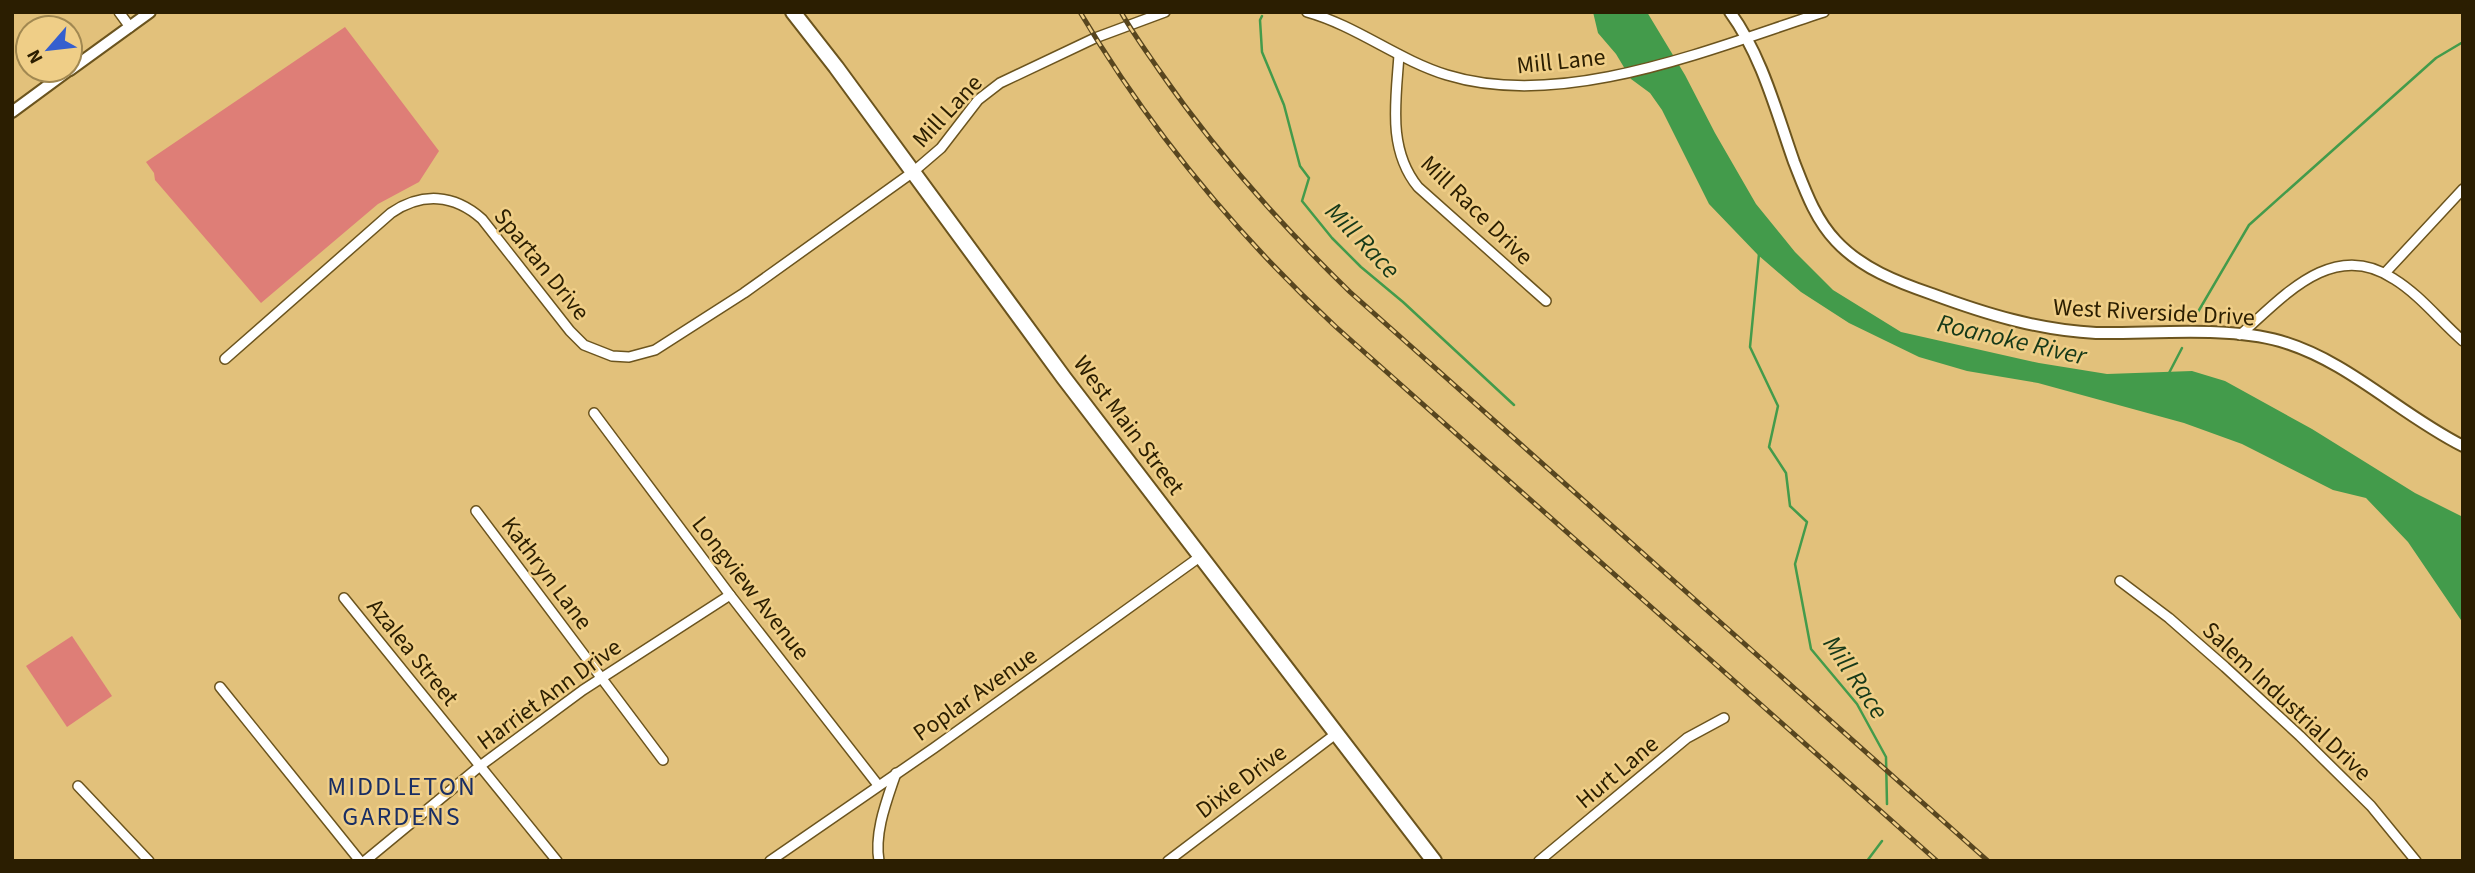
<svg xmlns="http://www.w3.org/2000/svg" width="2475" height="873" font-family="'Source Sans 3',sans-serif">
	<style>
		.green { fill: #de7e77 }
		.water { fill: #439b4b }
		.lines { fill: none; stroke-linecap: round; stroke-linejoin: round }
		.stream { stroke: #439b4b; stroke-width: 2.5 }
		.minor-casing { stroke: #6b541e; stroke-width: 12 }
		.tertiary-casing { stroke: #6b541e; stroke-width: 14 }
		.primary-casing { stroke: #6b541e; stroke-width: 18 }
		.minor { stroke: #fff; stroke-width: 9 }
		.tertiary { stroke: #fff; stroke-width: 10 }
		.primary { stroke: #fff; stroke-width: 14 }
		.rail-casing { stroke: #58461f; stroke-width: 5 }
		.rail { stroke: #efce87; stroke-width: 2.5; stroke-dasharray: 8; stroke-linecap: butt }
		.labels { text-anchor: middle; stroke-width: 5; stroke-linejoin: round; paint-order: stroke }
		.street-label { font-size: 24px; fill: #2b1e01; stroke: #efce87 }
		.water-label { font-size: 26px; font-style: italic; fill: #163919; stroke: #efce87 }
		.neighbourhood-label { font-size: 26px; letter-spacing: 2px; fill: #182d64; stroke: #efce87 }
	</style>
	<rect width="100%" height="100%" fill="#e2c17b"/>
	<!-- green -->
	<g class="green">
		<path d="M345 27 439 151 419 182 378 204 261 303 155 180 154 173 146 162Z"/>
		<path d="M72 636 112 696 67 727 26 666Z"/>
	</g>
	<!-- water -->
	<path class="water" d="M1593 12H1647L1685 75 1715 133 1756 204 1795 252 1833 290 1901 332 2039 363 2107 374 2192 371 2225 381 2312 429 2415 493 2463 517V623L2408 542 2366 498 2333 490 2242 444 2184 423 2038 383 1967 371 1919 357 1849 323 1801 292 1758 255 1709 204 1662 110 1650 93 1631 79 1616 54 1598 33Z"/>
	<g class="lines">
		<!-- stream -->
		<g class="stream">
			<path d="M1262 16 1260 20 1262 52 1284 105 1300 166 1309 178 1302 201 1332 238 1361 267 1403 302 1514 405"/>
			<path d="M1759 254 1750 347 1778 406 1769 447 1786 473 1790 506 1807 522 1795 564 1811 649 1857 704 1886 757 1887 804"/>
			<path d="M2195 317 2249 225 2436 58 2463 42"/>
			<path d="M2170 376 2169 373 2182 348"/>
			<path d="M1867 861 1882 841"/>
		</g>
		<!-- minor casing -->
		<g class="minor-casing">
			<g id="minor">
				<path d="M119 12 130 27"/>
				<path d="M1307 12C1357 26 1398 60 1447 75 1564 111 1712 48 1824 12"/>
				<path d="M1399 55C1396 100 1387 149 1418 187L1546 301"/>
				<path d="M2385 273 2463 189"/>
				<path d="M2240 335C2283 297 2333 238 2394 279 2420 295 2440 321 2463 341"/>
				<path d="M225 359 391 213C422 192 454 194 482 219L570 331 584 345 612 356 629 357 655 350 744 293 913 172 941 148 978 100 1000 83 1095 38 1165 12"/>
				<path d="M594 413 730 595 878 785"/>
				<path d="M476 511 663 760"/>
				<path d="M2120 581 2169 618 2225 667 2300 736 2371 806 2416 861"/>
				<path d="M344 598 557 861"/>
				<path d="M220 687 360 861"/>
				<path d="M78 786 149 861"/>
				<path d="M365 861 480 766 583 690 730 595"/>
				<path d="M770 861 934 748 1201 556"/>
				<path d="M879 861C874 832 887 800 896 773"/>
				<path d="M1168 861 1337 733"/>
				<path d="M1539 861 1687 738 1724 718"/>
			</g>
		</g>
		<!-- tertiary casing -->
		<g class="tertiary-casing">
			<g id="tertiary">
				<path d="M1730 12C1762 56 1776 111 1794 162 1805 190 1815 219 1836 241 1861 268 1897 282 1932 294 1986 314 2038 330 2096 333 2151 334 2228 326 2280 341 2349 361 2399 414 2463 446"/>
				<path d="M70 70 150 12"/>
				<path d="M12 112 69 70"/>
			</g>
		</g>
		<!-- primary casing -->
		<g class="primary-casing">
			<path id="primary" d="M793 12 836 67 1064 378 1434 861"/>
		</g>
		<!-- minor -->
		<use href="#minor" class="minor"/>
		<!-- tertiary -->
		<use href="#tertiary" class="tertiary"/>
		<!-- primary -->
		<use href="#primary" class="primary"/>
		<!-- rail casing -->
		<g class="rail-casing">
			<g id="rail">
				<path d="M1080 12C1150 130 1236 234 1336 327L1937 861"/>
				<path d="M1121 12C1132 32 1146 51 1159 70 1215 151 1279 223 1350 292L1988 861"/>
			</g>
		</g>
		<!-- rail -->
		<use href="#rail" class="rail"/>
	</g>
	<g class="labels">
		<!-- street labels -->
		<g class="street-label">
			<text transform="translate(1561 61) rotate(-6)" y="8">Mill Lane</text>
			<text transform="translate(947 111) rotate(-47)" y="8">Mill Lane</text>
			<text transform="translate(1477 210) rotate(44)" y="8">Mill Race Drive</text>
			<text transform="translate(542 264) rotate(51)" y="8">Spartan Drive</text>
			<text transform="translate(2154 312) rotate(3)" y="8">West Riverside Drive</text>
			<text transform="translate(1129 425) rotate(53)" y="8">West Main Street</text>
			<text transform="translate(547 573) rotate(53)" y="8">Kathryn Lane</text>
			<text transform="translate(751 588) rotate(52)" y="8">Longview Avenue</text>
			<text transform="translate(413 652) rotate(51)" y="8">Azalea Street</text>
			<text transform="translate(549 694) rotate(-36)" y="8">Harriet Ann Drive</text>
			<text transform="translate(975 694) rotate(-35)" y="8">Poplar Avenue</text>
			<text transform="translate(2287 701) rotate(43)" y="8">Salem Industrial Drive</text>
			<text transform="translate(1617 772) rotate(-40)" y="8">Hurt Lane</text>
			<text transform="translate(1241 781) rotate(-37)" y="8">Dixie Drive</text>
		</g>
		<!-- water labels -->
		<g class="water-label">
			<text transform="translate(1363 240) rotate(46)" y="9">Mill Race</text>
			<text transform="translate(2012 339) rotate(13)" y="9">Roanoke River</text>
			<text transform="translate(1856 677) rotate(56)" y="9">Mill Race</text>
		</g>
		<!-- neighbourhood labels -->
		<g class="neighbourhood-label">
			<text x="402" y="795">MIDDLETON<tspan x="402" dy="30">GARDENS</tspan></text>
		</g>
	</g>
	<!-- border -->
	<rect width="2475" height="873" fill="none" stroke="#2b1e01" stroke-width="28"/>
	<!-- north arrow -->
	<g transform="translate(49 49) rotate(242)"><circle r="33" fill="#efce87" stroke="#a18851" stroke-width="2"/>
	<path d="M0-5L12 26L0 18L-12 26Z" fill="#355fcf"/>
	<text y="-10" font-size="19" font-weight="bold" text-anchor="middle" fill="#2b1e01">N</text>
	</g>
</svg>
